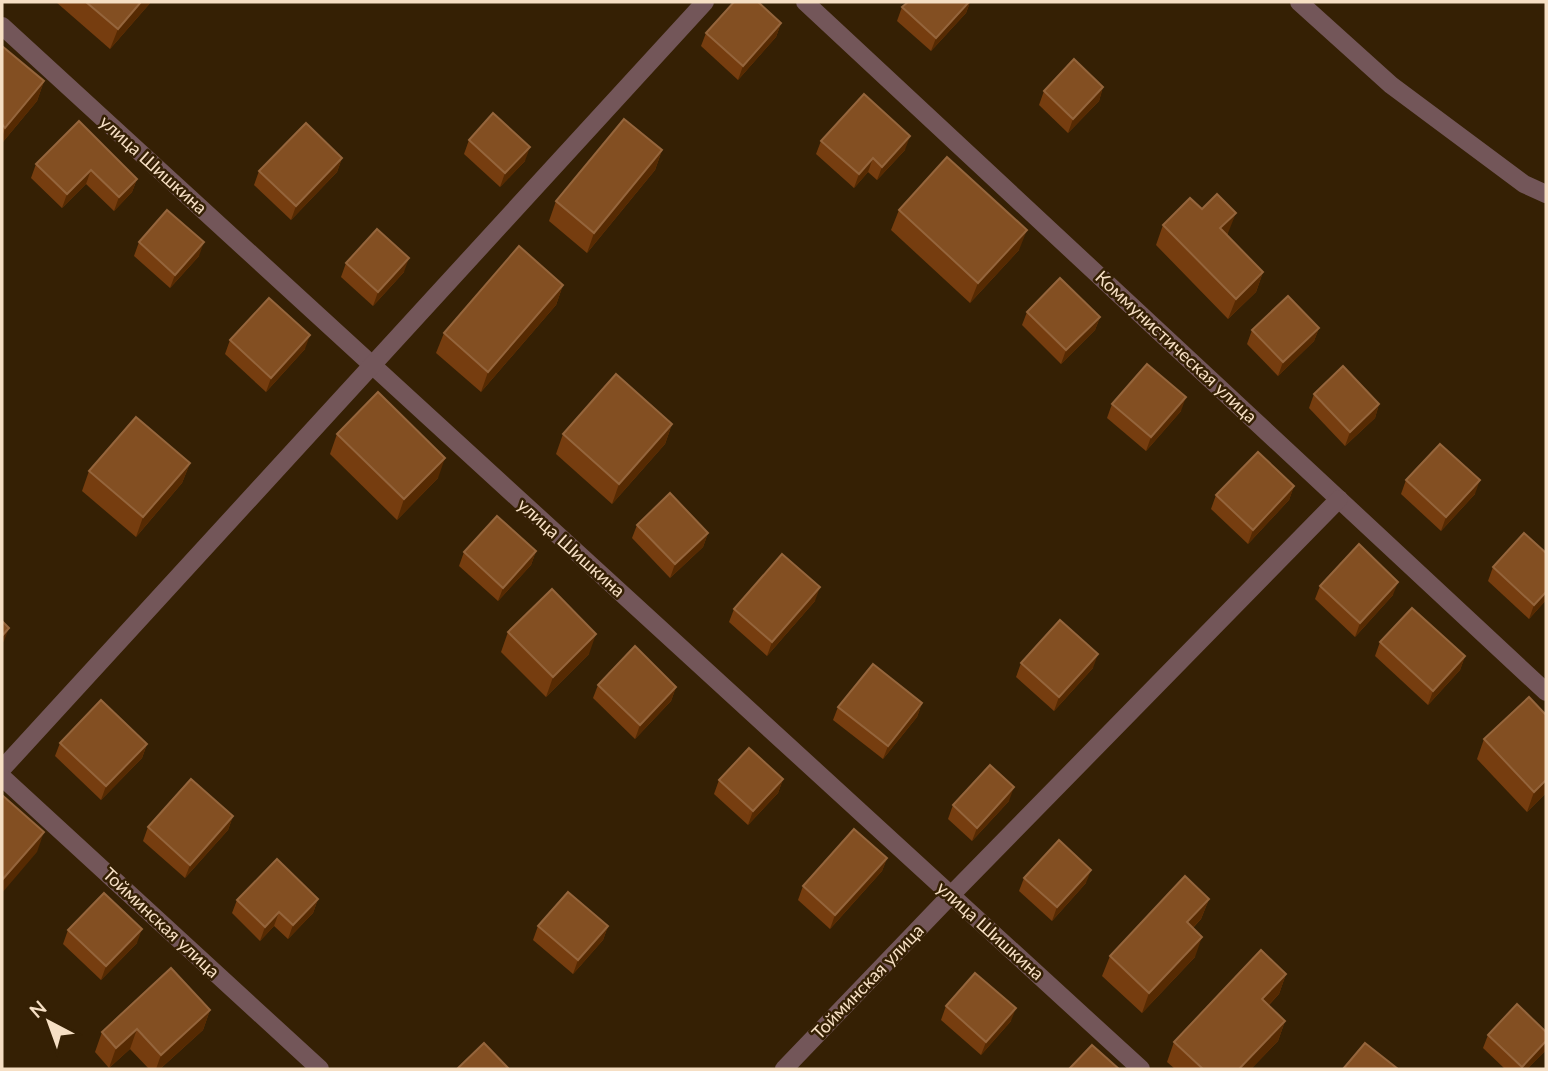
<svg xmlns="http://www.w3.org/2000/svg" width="1548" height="1071" font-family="Lato,sans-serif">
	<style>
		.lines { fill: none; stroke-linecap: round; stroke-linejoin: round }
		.street { stroke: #735659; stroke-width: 18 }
		.wall { fill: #763d0f }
		.shaded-wall { fill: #562a02 }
		.building { fill: #834f22; stroke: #95653c; stroke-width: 2 }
		.labels { text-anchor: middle; stroke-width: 5; stroke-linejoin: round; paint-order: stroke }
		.street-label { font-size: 18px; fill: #f6dfc4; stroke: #352004 }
	</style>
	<rect width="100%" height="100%" fill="#352004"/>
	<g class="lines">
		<!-- street -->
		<g class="street">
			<path d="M805 2 1546 692"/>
			<path d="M1299 2 1391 85 1524 184 1546 194"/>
			<path d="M2 26 1141 1069"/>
			<path d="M2 769 705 2"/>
			<path d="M2 777 320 1069"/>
			<path d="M784 1069 951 895 1339 499"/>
		</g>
	</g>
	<!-- wall -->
	<g class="wall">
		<path d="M56 2H151L110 49Z"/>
		<path d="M970 2 966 13 931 51 897 21 902 7Z"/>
		<path d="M781 23 776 37 738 80 701 46 706 33Z"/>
		<path d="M2 46 44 81 37 101 2 143Z"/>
		<path d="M1103 87 1099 101 1068 133 1039 105 1044 91Z"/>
		<path d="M79 121 137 179 132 192 114 211 86 184 62 208 31 178 36 164Z"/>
		<path d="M469 140 525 161 500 187 464 154Z"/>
		<path d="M821 141 905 150 877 180 868 172 854 188 816 154Z"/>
		<path d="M662 150 655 170 587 253 549 221 556 201Z"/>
		<path d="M342 158 337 172 291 220 254 185 259 171Z"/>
		<path d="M1202 209 1228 233 1227 235 1263 272 1256 292 1228 319 1156 245 1163 225Z"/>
		<path d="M899 210 1019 250 970 303 891 230Z"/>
		<path d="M139 242 199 256 170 288 134 256Z"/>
		<path d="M346 263 404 272 373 306 341 277Z"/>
		<path d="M563 285 556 305 481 392 436 353 444 333Z"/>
		<path d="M1027 312 1100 317 1095 330 1061 364 1022 325Z"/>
		<path d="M1319 328 1314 341 1278 376 1247 344 1252 330Z"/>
		<path d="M230 340 305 349 266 392 225 354Z"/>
		<path d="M1314 394 1379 404 1375 418 1345 446 1309 408Z"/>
		<path d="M1112 404 1181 411 1146 451 1107 418Z"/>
		<path d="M672 424 665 444 612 504 556 454 563 434Z"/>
		<path d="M337 434 438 478 397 520 330 454Z"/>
		<path d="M190 463 182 483 136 537 82 491 89 471Z"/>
		<path d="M1406 480 1475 494 1441 531 1401 494Z"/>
		<path d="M1294 486 1289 500 1248 544 1211 509 1216 495Z"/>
		<path d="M637 525 708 533 703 547 670 578 632 538Z"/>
		<path d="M536 551 531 565 498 601 459 566 464 552Z"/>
		<path d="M1546 553V600L1529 619 1488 581 1493 567Z"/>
		<path d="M1320 586 1393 595 1355 637 1315 599Z"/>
		<path d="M815 601 767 656 729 622 734 609Z"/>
		<path d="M508 632 589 654 546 697 501 652Z"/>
		<path d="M1380 642 1465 656 1460 670 1428 705 1375 656Z"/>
		<path d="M1021 663 1093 668 1054 711 1016 677Z"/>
		<path d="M598 685 676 687 671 701 635 739 593 698Z"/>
		<path d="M922 703 917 717 883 759 833 720 838 707Z"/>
		<path d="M1484 739 1546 793 1527 812 1477 759Z"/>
		<path d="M60 743 147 744 142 758 101 800 55 756Z"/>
		<path d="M783 779 778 793 748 825 714 794 719 780Z"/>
		<path d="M1009 801 972 841 948 819 953 805Z"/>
		<path d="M233 816 228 830 185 878 143 841 148 827Z"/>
		<path d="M887 858 882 871 830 929 798 900 803 886Z"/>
		<path d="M1024 878 1086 883 1052 921 1019 891Z"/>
		<path d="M318 899 313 913 288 939 274 926 260 941 232 913 237 900Z"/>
		<path d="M1209 899 1201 919 1193 928 1195 957 1142 1013 1102 976 1110 956Z"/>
		<path d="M538 926H608L603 940 573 974 533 940Z"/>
		<path d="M68 930 137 943 101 980 63 944Z"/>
		<path d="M1286 974 1279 994 1269 1005 1285 1021 1278 1041 1251 1069H1175L1167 1062 1174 1042Z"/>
		<path d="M946 1006 1011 1021 981 1055 941 1020Z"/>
		<path d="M210 1010 203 1030 160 1069H149L130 1049 109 1068 95 1052 102 1032Z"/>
		<path d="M1488 1035 1546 1050 1527 1069H1505L1483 1048Z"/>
	</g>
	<!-- shaded-wall -->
	<g class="shaded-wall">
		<path d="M141 2H151L110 49 118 29Z"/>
		<path d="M969 2H970L966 13 931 51 936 38Z"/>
		<path d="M781 23 776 37 738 80 743 66Z"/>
		<path d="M44 81 37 101 2 143V138L5 128Z"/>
		<path d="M1103 87 1099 101 1068 133 1073 119Z"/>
		<path d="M910 136 905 150 877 180 882 167Z"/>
		<path d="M530 147 525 161 500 187 505 173Z"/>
		<path d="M662 150 655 170 587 253 594 233Z"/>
		<path d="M342 158 337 172 291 220 296 206Z"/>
		<path d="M873 158 868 172 854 188 859 174Z"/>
		<path d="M91 170 86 184 62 208 67 194Z"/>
		<path d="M137 179 132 192 114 211 119 197Z"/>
		<path d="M1236 213 1228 233 1213 248 1220 228Z"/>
		<path d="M1027 230 1019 250 970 303 978 283Z"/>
		<path d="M204 242 199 256 170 288 175 275Z"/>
		<path d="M409 258 404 272 373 306 378 292Z"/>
		<path d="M1263 272 1256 292 1228 319 1236 299Z"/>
		<path d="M563 285 556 305 481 392 488 372Z"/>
		<path d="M1100 317 1095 330 1061 364 1066 350Z"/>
		<path d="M1319 328 1314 341 1278 376 1283 362Z"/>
		<path d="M310 335 305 349 266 392 271 378Z"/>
		<path d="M1186 397 1181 411 1146 451 1151 437Z"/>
		<path d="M1379 404 1375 418 1345 446 1350 432Z"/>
		<path d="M672 424 665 444 612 504 619 484Z"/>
		<path d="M445 458 438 478 397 520 404 499Z"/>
		<path d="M190 463 182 483 136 537 143 517Z"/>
		<path d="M1480 480 1475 494 1441 531 1446 517Z"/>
		<path d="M1294 486 1289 500 1248 544 1253 530Z"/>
		<path d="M708 533 703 547 670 578 675 564Z"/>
		<path d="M536 551 531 565 498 601 503 588Z"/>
		<path d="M1398 582 1393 595 1355 637 1360 623Z"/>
		<path d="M820 587 815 601 767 656 772 642Z"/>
		<path d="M1546 592V600L1529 619 1534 605Z"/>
		<path d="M9 628 4 641 2 644V636Z"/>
		<path d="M596 634 589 654 546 697 553 677Z"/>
		<path d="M1098 654 1093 668 1054 711 1059 697Z"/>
		<path d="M1465 656 1460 670 1428 705 1433 691Z"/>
		<path d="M676 687 671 701 635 739 640 725Z"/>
		<path d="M922 703 917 717 883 759 888 746Z"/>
		<path d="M147 744 142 758 101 800 106 786Z"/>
		<path d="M783 779 778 793 748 825 753 811Z"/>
		<path d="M1546 780V793L1527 812 1534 792Z"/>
		<path d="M1014 787 1009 801 972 841 977 828Z"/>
		<path d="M233 816 228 830 185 878 190 865Z"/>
		<path d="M44 832 37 852 2 893V880Z"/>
		<path d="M887 858 882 871 830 929 835 915Z"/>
		<path d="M1091 870 1086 883 1052 921 1057 907Z"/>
		<path d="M318 899 313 913 288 939 293 925Z"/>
		<path d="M1209 899 1201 919 1179 942 1187 922Z"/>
		<path d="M279 912 274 926 260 941 265 927Z"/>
		<path d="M608 926 603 940 573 974 578 960Z"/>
		<path d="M142 929 137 943 101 980 106 966Z"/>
		<path d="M1202 937 1195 957 1142 1013 1149 993Z"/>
		<path d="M1286 974 1279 994 1255 1019 1262 999Z"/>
		<path d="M1016 1008 1011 1021 981 1055 986 1042Z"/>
		<path d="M210 1010 203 1030 160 1069H156L161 1055Z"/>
		<path d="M1285 1021 1278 1041 1251 1069H1239Z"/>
		<path d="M137 1029 130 1049 109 1068 116 1048Z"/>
		<path d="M1546 1041V1050L1527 1069H1521L1522 1067Z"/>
	</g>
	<!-- building -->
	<g class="building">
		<path d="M86 2H141L118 29Z"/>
		<path d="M734 2H758L781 23 743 66 706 33Z"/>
		<path d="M908 2H969L936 38 902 7Z"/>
		<path d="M2 46 44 81 5 128 2 124Z"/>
		<path d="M1074 59 1103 87 1073 119 1044 91Z"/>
		<path d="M864 94 910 136 882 167 873 158 859 174 821 141Z"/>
		<path d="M493 113 530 147 505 173 469 140Z"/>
		<path d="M624 119 662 150 594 233 556 201Z"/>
		<path d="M79 121 137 179 119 197 91 170 67 194 36 164Z"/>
		<path d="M306 123 342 158 296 206 259 171Z"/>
		<path d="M947 157 1027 230 978 283 899 210Z"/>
		<path d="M1217 194 1236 213 1220 228 1263 272 1236 299 1163 225 1190 198 1202 209Z"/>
		<path d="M167 210 204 242 175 275 139 242Z"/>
		<path d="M377 229 409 258 378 292 346 263Z"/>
		<path d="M519 246 563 285 488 372 444 333Z"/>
		<path d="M1060 278 1100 317 1066 350 1027 312Z"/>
		<path d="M1288 296 1319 328 1283 362 1252 330Z"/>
		<path d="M269 298 310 335 271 378 230 340Z"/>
		<path d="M1147 364 1186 397 1151 437 1112 404Z"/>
		<path d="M1343 366 1379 404 1350 432 1314 394Z"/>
		<path d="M616 374 672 424 619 484 563 434Z"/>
		<path d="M378 392 445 458 404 499 337 434Z"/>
		<path d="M136 417 190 463 143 517 89 471Z"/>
		<path d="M1440 444 1480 480 1446 517 1406 480Z"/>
		<path d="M1258 452 1294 486 1253 530 1216 495Z"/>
		<path d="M670 493 708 533 675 564 637 525Z"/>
		<path d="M497 516 536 551 503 588 464 552Z"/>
		<path d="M1524 533 1546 553V592L1534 605 1493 567Z"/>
		<path d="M1359 544 1398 582 1360 623 1320 586Z"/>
		<path d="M782 554 820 587 772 642 734 609Z"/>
		<path d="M552 589 596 634 553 677 508 632Z"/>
		<path d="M1412 608 1465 656 1433 691 1380 642Z"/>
		<path d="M1060 620 1098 654 1059 697 1021 663Z"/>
		<path d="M2 621 9 628 2 636Z"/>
		<path d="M635 646 676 687 640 725 598 685Z"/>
		<path d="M873 664 922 703 888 746 838 707Z"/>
		<path d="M1529 697 1546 715V780L1534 792 1484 739Z"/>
		<path d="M101 700 147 744 106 786 60 743Z"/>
		<path d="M749 748 783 779 753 811 719 780Z"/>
		<path d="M990 765 1014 787 977 828 953 805Z"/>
		<path d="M191 779 233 816 190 865 148 827Z"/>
		<path d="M2 795 44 832 2 880Z"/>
		<path d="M854 829 887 858 835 915 803 886Z"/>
		<path d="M1059 840 1091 870 1057 907 1024 878Z"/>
		<path d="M277 859 318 899 293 925 279 912 265 927 237 900Z"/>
		<path d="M1185 876 1209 899 1187 922 1202 937 1149 993 1110 956Z"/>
		<path d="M568 892 608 926 578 960 538 926Z"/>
		<path d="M104 893 142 929 106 966 68 930Z"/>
		<path d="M1261 950 1286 974 1262 999 1285 1021 1239 1069H1203L1174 1042Z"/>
		<path d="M171 968 210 1010 161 1055 137 1029 116 1048 102 1032Z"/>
		<path d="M975 973 1016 1008 986 1042 946 1006Z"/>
		<path d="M1517 1004 1546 1032V1041L1522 1067 1488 1035Z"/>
		<path d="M484 1043 509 1069H457Z"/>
		<path d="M1365 1043 1398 1069H1343Z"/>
		<path d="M1092 1045 1119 1069H1069Z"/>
	</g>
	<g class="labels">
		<!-- street labels -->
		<g class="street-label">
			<text transform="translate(153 165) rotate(42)" y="6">улица Шишкина</text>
			<text transform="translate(1176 347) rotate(43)" y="6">Коммунистическая улица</text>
			<text transform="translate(571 548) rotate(42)" y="6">улица Шишкина</text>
			<text transform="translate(161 923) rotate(43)" y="6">Тойминская улица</text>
			<text transform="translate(990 931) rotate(42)" y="6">улица Шишкина</text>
			<text transform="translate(868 982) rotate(-46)" y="6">Тойминская улица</text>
		</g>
	</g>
	<!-- border -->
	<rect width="1548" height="1071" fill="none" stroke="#f6dfc4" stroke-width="7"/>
	<!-- north arrow -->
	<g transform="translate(49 1022) rotate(319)" stroke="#352004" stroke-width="5" paint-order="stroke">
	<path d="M0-5L12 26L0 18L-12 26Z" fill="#f6dfc4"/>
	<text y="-10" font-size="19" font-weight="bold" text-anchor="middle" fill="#f6dfc4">N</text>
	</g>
</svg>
